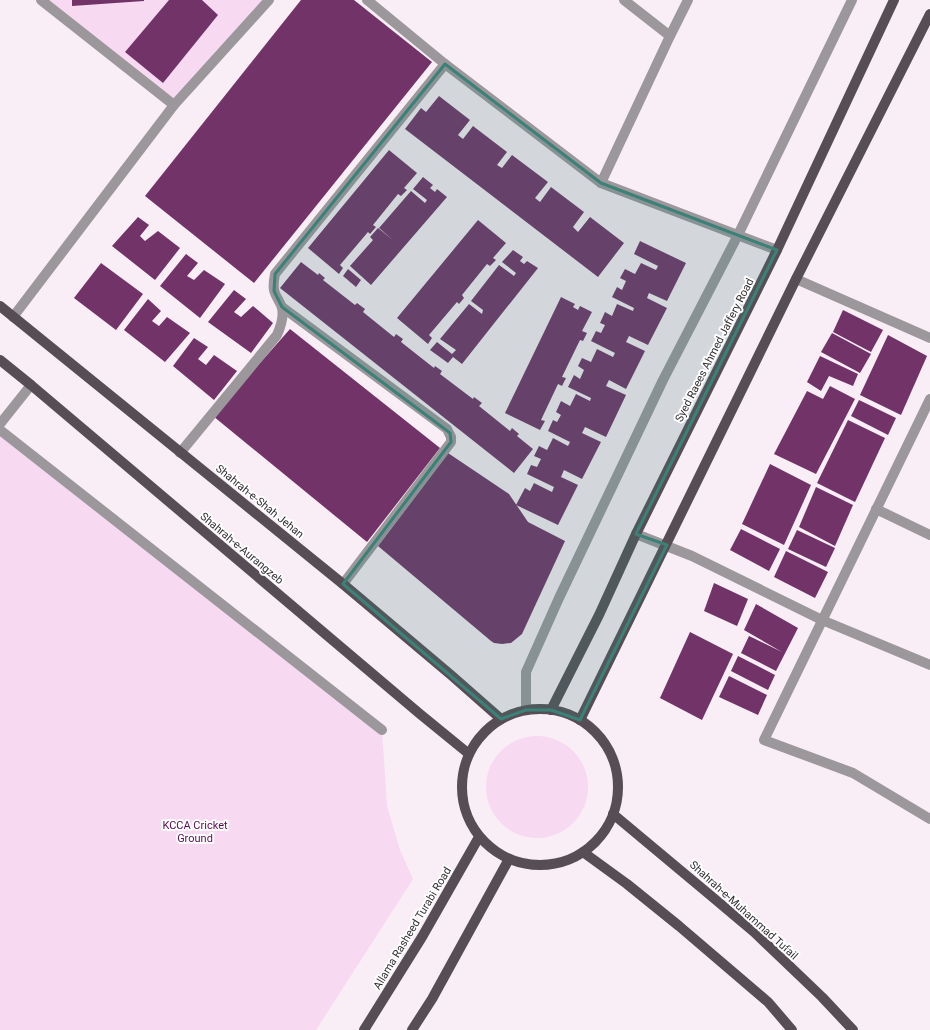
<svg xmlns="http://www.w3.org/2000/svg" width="930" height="1030" font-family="Roboto,sans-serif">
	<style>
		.green { fill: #f7d9f1 }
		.building { fill: #713368 }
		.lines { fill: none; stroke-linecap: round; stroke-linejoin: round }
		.minor { stroke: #9c979b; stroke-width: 10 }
		.major { stroke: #574e55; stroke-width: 10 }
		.marked { fill: #3c8177; fill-opacity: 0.2; stroke: #3c8177; stroke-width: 3; stroke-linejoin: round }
		.labels { text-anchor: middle; stroke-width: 4; stroke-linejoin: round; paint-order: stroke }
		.street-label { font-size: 11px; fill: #342f33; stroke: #fff }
		.park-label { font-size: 11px; fill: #600a57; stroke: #fff }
	</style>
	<rect width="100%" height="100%" fill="#f9edf6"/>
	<!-- green -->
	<g class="green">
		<path d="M41 0H270L174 105Z"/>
		<path d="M0 435 382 730 387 806 400 850 413 879 316 1030H0Z"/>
		<circle cx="537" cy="787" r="51"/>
	</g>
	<!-- building -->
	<g class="building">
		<path d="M72 0H144V1L72 6Z"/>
		<path d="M169 0H202L218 15 163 83 125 52Z"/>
		<path d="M301 0H354L432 62 254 283 145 196Z"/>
		<path d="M439 96 470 120 458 135 463 139 473 126 507 152 497 165 502 168 512 155 548 182 535 198 540 202 551 187 584 212 573 227 578 232 590 217 624 243 598 277 405 129 421 108 426 112Z"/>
		<path d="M389 150 417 173 404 188 407 190 401 196 398 194 373 225 376 227 370 234 368 232 340 265 343 268 339 274 308 248Z"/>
		<path d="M423 177 433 185 430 188 435 192 437 189 447 197 371 285 350 266 373 240 370 237 378 228 393 240 379 228 411 191 425 203 427 200 413 189Z"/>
		<path d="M138 217 149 225 140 236 145 241 158 231 180 248 155 280 112 246Z"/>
		<path d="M478 220 506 243 493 258 496 260 490 266 487 264 462 295 464 298 459 304 457 302 429 335 432 338 428 344 397 318Z"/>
		<path d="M640 241 686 263 667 301 649 293 647 298 667 308 648 345 629 336 626 342 645 351 626 389 609 380 606 386 626 395 606 437 585 427 582 433 601 442 582 479 564 470 561 477 578 485 558 525 516 505 525 488 530 491 534 483 552 492 554 487 527 474 531 465 537 467 541 459 534 456 539 446 547 450 553 438 568 446 570 442 548 431 553 420 557 422 561 415 556 412 561 401 570 406 576 394 590 401 591 398 568 387 574 375 580 379 584 370 578 366 582 358 591 362 597 349 613 357 615 353 591 341 596 331 601 333 605 325 600 323 605 312 612 316 617 304 633 311 634 308 612 297 617 287 622 290 626 281 620 278 625 269 635 274 641 263 656 270 658 266 634 254Z"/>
		<path d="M513 250 523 257 520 261 524 264 527 261 538 268 462 364 453 357 448 363 430 350 437 342 452 354 456 350 440 339 469 304 482 314 483 310 471 301 499 265 514 276 516 273 502 262Z"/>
		<path d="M186 254 198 263 187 276 194 280 204 270 225 284 200 318 160 286Z"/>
		<path d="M301 262 318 275 319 273 325 278 323 280 355 305 357 303 365 309 363 312 394 337 396 334 403 339 401 342 434 368 435 366 442 371 440 374 473 399 474 397 482 403 479 406 510 431 512 428 519 434 517 436 533 449 514 473 280 288Z"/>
		<path d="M101 263 143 294 116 330 74 298Z"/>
		<path d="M348 269 361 280 356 287 343 276Z"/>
		<path d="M234 290 246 299 234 312 241 317 253 306 273 323 251 353 208 322Z"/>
		<path d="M561 297 575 304 573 307 578 310 580 306 592 312 582 331 587 333 583 341 580 340 562 377 566 378 562 386 558 384 541 420 545 421 540 430 505 413Z"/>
		<path d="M148 299 161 311 152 321 159 326 167 317 190 333 165 362 124 330Z"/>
		<path d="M843 310 883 330 871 352 833 332Z"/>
		<path d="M290 329 440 448 367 542 213 416Z"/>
		<path d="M832 333 871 354 860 373 821 352Z"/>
		<path d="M888 335 927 356 901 415 860 395Z"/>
		<path d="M194 338 208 347 198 359 206 365 214 355 237 371 214 400 173 366Z"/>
		<path d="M820 356 858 374 853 386 829 376 821 391 807 382Z"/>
		<path d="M830 386 855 399 816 474 774 454 807 391 823 399Z"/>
		<path d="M859 400 896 418 888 435 851 416Z"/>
		<path d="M848 420 885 438 855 502 817 483Z"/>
		<path d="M448 453 509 494 528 522 565 541 522 634 511 643 502 644 494 643 491 641 378 546Z"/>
		<path d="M770 464 811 485 784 545 742 524Z"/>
		<path d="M816 487 853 505 835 546 799 527Z"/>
		<path d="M741 529 780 549 769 571 730 550Z"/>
		<path d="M797 530 835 548 826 567 788 549Z"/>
		<path d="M786 551 828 572 815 598 774 577Z"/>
		<path d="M714 583 748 599 737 626 704 611Z"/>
		<path d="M756 604 798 628 776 671 741 653 749 636 782 652 744 630Z"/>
		<path d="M690 632 733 654 702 720 660 698Z"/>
		<path d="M738 656 775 675 768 690 731 671Z"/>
		<path d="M729 676 767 695 758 715 719 697Z"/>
	</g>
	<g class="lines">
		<!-- minor -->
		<g class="minor">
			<path d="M41 0 174 105"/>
			<path d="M367 0 445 64 601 183 777 250"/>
			<path d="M624 0 670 36"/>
			<path d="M601 183 670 36 688 0"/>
			<path d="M796 279 930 338"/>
			<path d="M282 307 447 429 451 437V442L343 584"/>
			<path d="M13 317 174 105 269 0"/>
			<path d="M930 399 764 740 853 773 930 819"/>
			<path d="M0 424 31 385"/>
			<path d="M0 430 382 730"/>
			<path d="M180 453 277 335C281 326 284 317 282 308 280 301 275 296 274 290 273 285 274 279 275 274L445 64"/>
			<path d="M876 509 930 535"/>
			<path d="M636 534 692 556 822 620 930 665"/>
			<path d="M526 710V672L559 598 663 380 738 235 852 0"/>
		</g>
		<!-- major -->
		<g class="major">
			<path d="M0 306 343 584 451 675 501 719"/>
			<path d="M0 360 31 385 420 714 469 754"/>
			<circle cx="540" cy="787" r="78"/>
			<path d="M551 710 599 615 636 534 777 250 894 0"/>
			<path d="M580 720 796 279 930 14"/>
			<path d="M613 814 710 895 754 932 822 997 853 1030"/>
			<path d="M583 852 627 884 679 926 768 1002 792 1030"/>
			<path d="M364 1030 422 937 479 837"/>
			<path d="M412 1030 432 999 509 859"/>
		</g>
	</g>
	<!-- marked area -->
	<path class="marked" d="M445 64 601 183 777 250 636 534 667 545 580 720 551 710H526L501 719 343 584 451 442 450 433 282 307 274 291 275 274Z"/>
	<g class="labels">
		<!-- street labels -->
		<g class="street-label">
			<text transform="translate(714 350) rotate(-63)" y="4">Syed Raees Ahmed Jaffery Road</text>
			<text transform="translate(260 501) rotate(39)" y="4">Shahrah-e-Shah Jehan</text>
			<text transform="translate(242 548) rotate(40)" y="4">Shahrah-e-Aurangzeb</text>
			<text transform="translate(744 910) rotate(42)" y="4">Shahrah-e-Muhammad Tufail</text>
			<text transform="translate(412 928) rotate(-59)" y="4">Allama Rasheed Turabi Road</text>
		</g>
		<!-- park labels -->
		<g class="park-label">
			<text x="195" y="829">KCCA Cricket<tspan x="195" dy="13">Ground</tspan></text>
		</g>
	</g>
</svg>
